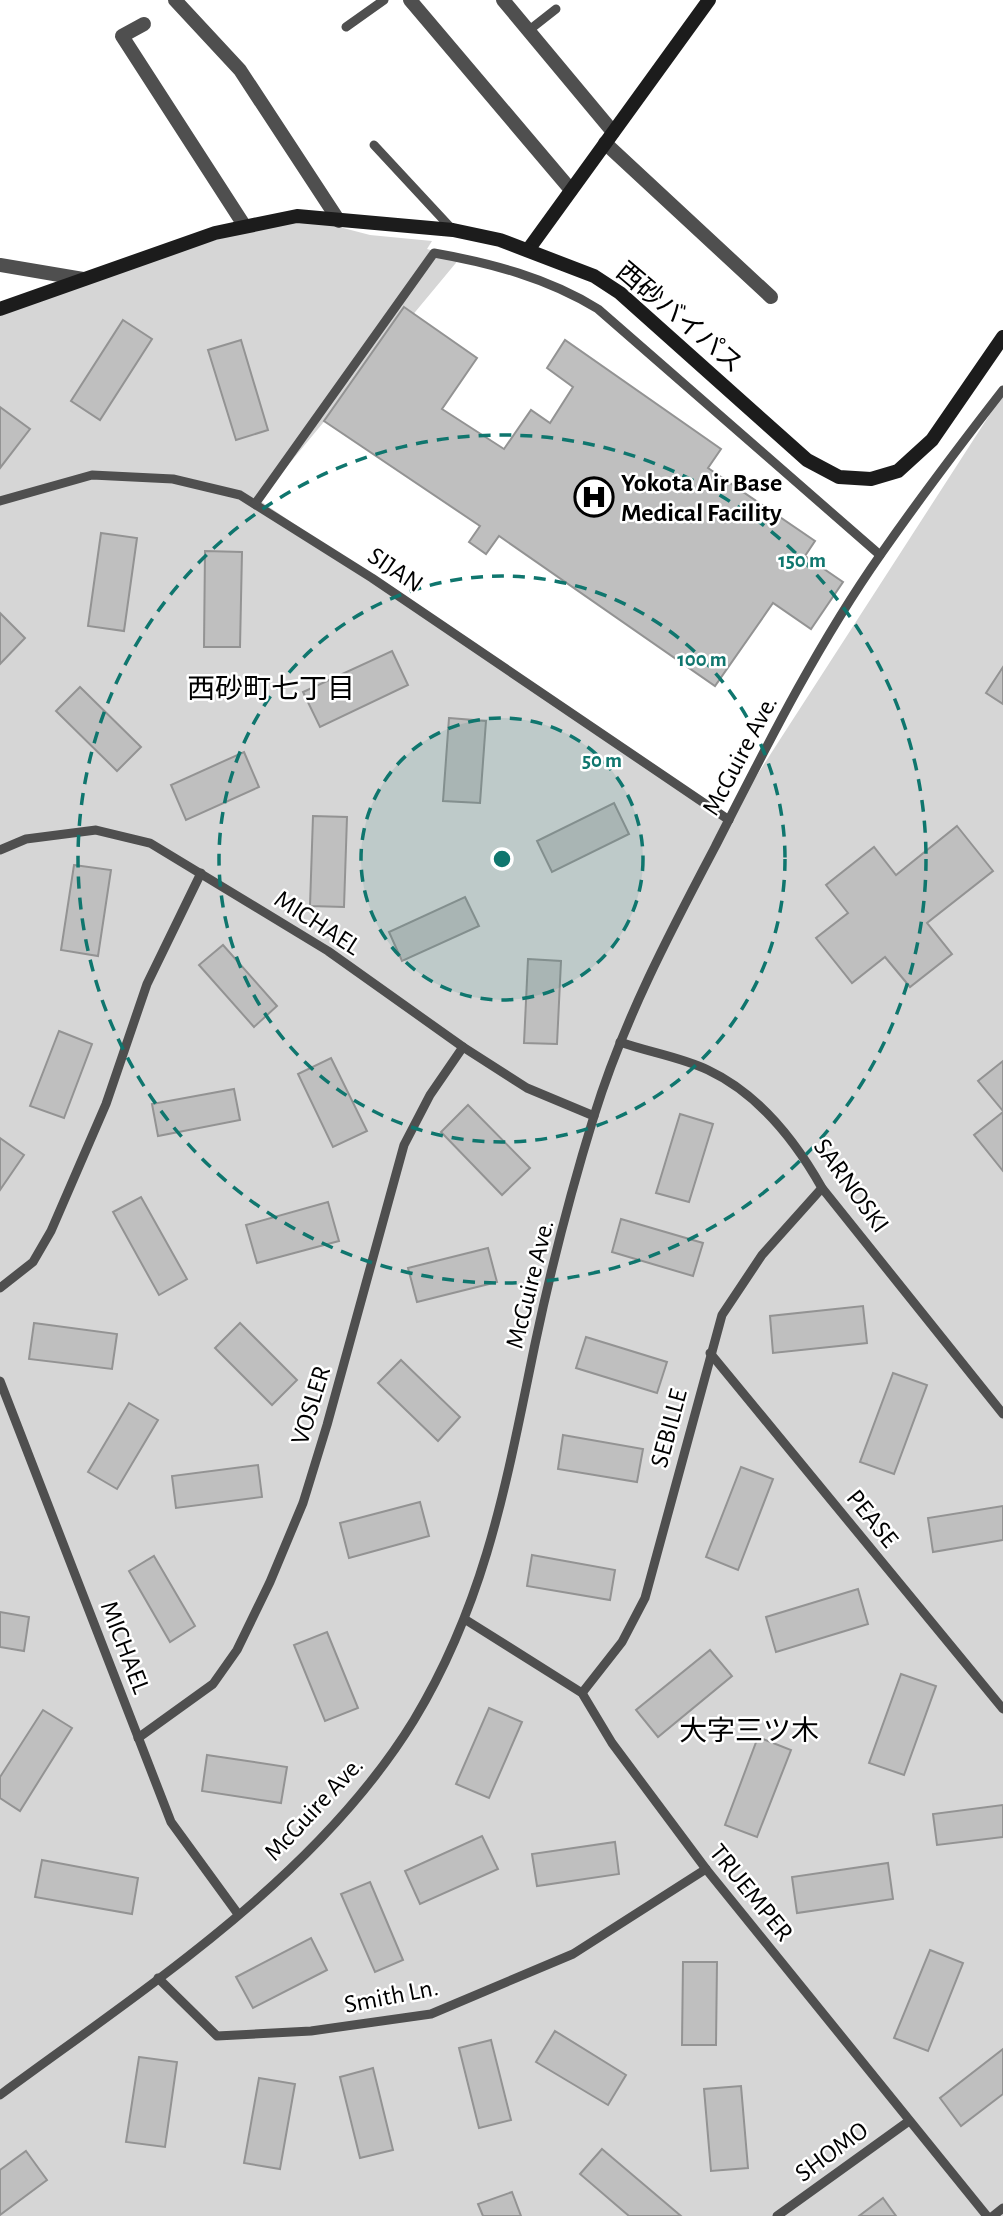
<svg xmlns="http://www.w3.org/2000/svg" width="1003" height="2216" font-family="'Alegreya Sans','Noto Sans JP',sans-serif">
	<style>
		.green { fill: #d6d6d6 }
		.building { fill: #bfbfbf; stroke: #939393; stroke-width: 2 }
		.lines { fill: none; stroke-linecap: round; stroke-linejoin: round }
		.lane { stroke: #4f4f4f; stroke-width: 9 }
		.street { stroke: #4f4f4f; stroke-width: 14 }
		.secondary { stroke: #1c1c1c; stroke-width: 14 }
		.ring { fill: none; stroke: #0f766e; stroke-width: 3.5; stroke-dasharray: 12 9 }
		.labels { text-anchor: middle; stroke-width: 5; stroke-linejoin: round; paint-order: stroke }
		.street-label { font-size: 26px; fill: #000; stroke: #fff }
		.poi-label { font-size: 26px; font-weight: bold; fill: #000; stroke: #fff; text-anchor: start }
		.neighbourhood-label { font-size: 28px; fill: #000; stroke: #fff }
		.centre { fill: #0f766e; stroke: #fff; stroke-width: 3.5 }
		.ring-label { font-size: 21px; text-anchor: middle; font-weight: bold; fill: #0f766e; stroke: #fff; stroke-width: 5; stroke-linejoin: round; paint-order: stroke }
	</style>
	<rect width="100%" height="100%" fill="#fff"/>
	<!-- green -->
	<path class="green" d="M297 216 370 235 432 241 427 249 460 258 259 500 728 820 1003 394V2216H0V309L83 279Z"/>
	<!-- building -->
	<g class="building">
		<path d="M404 307 477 358 442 409 504 449 531 410 550 423 573 387 547 368 565 340 721 449 708 468 815 541 805 556 843 582 811 629 773 603 715 686 499 536 486 554 469 542 480 526 324 421Z"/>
		<path d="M123 320 152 339 100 420 71 401Z"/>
		<path d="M241 340 268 430 236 440 208 350Z"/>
		<path d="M0 407 30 429 0 468Z"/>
		<path d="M101 533 137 538 124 631 88 626Z"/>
		<path d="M205 551 242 552 240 647H204Z"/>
		<path d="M0 613 25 638 0 664Z"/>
		<path d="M392 651 408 685 320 727 303 692Z"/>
		<path d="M1003 667V704L986 693Z"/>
		<path d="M80 687 141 747 117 771 56 711Z"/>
		<path d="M449 718 486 721 480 803 443 801Z"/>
		<path d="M244 752 259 787 186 820 171 785Z"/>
		<path d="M614 803 629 834 552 872 537 841Z"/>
		<path d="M313 816 347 817 344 907 310 906Z"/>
		<path d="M957 826 993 871 927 923 952 954 910 987 885 957 852 983 816 938 848 913 826 885 874 847 896 875Z"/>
		<path d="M74 865 111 870 98 956 61 950Z"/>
		<path d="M465 897 479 926 402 961 389 932Z"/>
		<path d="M223 945 277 1006 254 1027 199 965Z"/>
		<path d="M528 959 561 961 557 1044 524 1043Z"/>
		<path d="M59 1031 92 1044 64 1118 30 1106Z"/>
		<path d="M331 1058 367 1131 333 1147 298 1074Z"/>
		<path d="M1003 1061V1111L978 1081Z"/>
		<path d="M234 1089 240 1120 158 1136 152 1104Z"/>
		<path d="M468 1105 530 1168 502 1195 441 1132Z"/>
		<path d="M1003 1112V1171L974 1135Z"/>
		<path d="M680 1114 713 1124 689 1202 656 1193Z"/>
		<path d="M0 1138 24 1155 0 1190Z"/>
		<path d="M141 1197 187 1279 159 1295 113 1212Z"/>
		<path d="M328 1202 339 1241 257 1263 246 1225Z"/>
		<path d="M621 1219 703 1243 693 1276 612 1252Z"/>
		<path d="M488 1248 497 1282 417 1302 408 1268Z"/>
		<path d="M863 1306 867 1343 773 1353 770 1316Z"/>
		<path d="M34 1323 117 1334 112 1369 29 1359Z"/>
		<path d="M240 1323 297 1380 272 1405 215 1348Z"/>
		<path d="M586 1337 667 1362 657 1393 576 1368Z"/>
		<path d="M401 1360 460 1417 438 1441 378 1383Z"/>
		<path d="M893 1373 927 1385 894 1474 860 1462Z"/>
		<path d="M129 1403 158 1420 117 1489 88 1472Z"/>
		<path d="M563 1435 643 1449 637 1482 558 1469Z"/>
		<path d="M258 1465 262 1497 176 1508 172 1476Z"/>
		<path d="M741 1467 773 1479 738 1570 706 1557Z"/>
		<path d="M420 1502 429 1536 349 1558 340 1523Z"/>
		<path d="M1003 1506V1540L933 1552 928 1518Z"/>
		<path d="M532 1555 615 1570 610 1600 527 1586Z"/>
		<path d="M154 1556 195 1626 170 1642 129 1571Z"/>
		<path d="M858 1589 868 1624 776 1652 766 1617Z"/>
		<path d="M0 1612 29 1617 24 1651 0 1647Z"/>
		<path d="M327 1632 358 1708 325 1721 294 1645Z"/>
		<path d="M710 1650 732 1676 658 1737 636 1710Z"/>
		<path d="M901 1674 936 1686 904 1775 869 1763Z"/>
		<path d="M489 1708 522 1722 489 1798 456 1784Z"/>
		<path d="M43 1710 72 1728 20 1811 0 1798V1777Z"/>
		<path d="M758 1737 791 1750 757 1837 725 1825Z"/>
		<path d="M207 1755 287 1767 281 1803 202 1791Z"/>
		<path d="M1003 1805V1837L937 1845 933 1814Z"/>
		<path d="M482 1836 498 1869 420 1904 405 1871Z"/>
		<path d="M615 1842 619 1874 537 1886 532 1854Z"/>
		<path d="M42 1860 138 1878 132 1914 35 1897Z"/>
		<path d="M888 1863 893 1899 797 1913 792 1877Z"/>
		<path d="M370 1882 403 1960 375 1972 341 1894Z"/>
		<path d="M311 1938 327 1970 253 2008 236 1977Z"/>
		<path d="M930 1950 963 1963 928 2051 894 2038Z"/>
		<path d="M683 1962H717L716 2045H682Z"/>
		<path d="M555 2031 626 2075 608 2105 536 2062Z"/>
		<path d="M491 2040 511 2120 479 2128 459 2048Z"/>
		<path d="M1003 2049V2094L961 2126 940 2098Z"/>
		<path d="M139 2057 177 2062 165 2147 126 2142Z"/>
		<path d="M373 2068 393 2150 360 2158 340 2077Z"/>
		<path d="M259 2078 295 2084 280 2169 244 2163Z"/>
		<path d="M741 2086 748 2168 711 2171 704 2089Z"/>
		<path d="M602 2149 681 2216H629L580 2174Z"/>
		<path d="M26 2151 47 2180 0 2215V2170Z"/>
		<path d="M512 2192 521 2216H483L478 2204Z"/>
		<path d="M883 2198 896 2216H859Z"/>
	</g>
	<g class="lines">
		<!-- lane -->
		<g class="lane">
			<path d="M346 27 384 0"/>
			<path d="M528 31 556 9"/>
			<path d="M374 145 452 229"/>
			<path d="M0 501 92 475 173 479 240 495 372 578 729 820"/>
			<path d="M255 504 434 253C491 263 548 278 598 309L880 555"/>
			<path d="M0 850 26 839 96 830 150 843 328 951 463 1047 527 1088 594 1116"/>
			<path d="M620 1042C648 1052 681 1057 708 1070 759 1094 795 1140 822 1188L1003 1414"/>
			<path d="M0 1288 33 1262 51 1231 106 1104 147 984 201 873"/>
			<path d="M710 1353 1003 1709"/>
			<path d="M0 1381 171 1822 238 1914"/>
			<path d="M466 1620 582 1693 612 1743 706 1869 987 2216"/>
			<path d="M582 1693 622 1642 645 1598 722 1315 762 1255 822 1188"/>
			<path d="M138 1738 213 1684 237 1650 270 1582 303 1503 327 1425 404 1145 430 1095 463 1047"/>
			<path d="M158 1978 217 2036 311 2031 431 2014 573 1954 706 1869"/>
			<path d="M0 2095C145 1988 318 1877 414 1720 487 1599 507 1479 535 1344 551 1268 571 1191 594 1116 623 1022 669 934 715 847 766 747 817 645 881 554 920 498 961 444 1003 390"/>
			<path d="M777 2216 909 2121"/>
			<path d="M993 2216 1003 2208"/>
		</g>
		<!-- street -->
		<g class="street">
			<path d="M175 0 240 70 339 221"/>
			<path d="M410 0 571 190"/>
			<path d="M503 0 613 132"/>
			<path d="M144 24 122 36 244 225"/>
			<path d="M605 143 771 297"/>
			<path d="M0 265 83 279"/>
		</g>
		<!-- secondary -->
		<g class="secondary">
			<path d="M528 250 709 0"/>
			<path d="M0 309 215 233 297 216 453 230 500 240 594 276 620 293 807 460 839 477 871 479 898 471 932 440 1003 337"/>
		</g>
	</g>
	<!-- distance rings -->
	<circle cx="502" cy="859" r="141" fill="#0f766e" fill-opacity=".12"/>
	<g class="ring">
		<circle cx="502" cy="859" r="141"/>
		<circle cx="502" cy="859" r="283"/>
		<circle cx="502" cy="859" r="424"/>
	</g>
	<!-- icons -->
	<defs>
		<g id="hospital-ring" transform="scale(2.0125)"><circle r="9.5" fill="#fff" stroke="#000" stroke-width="1.5"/><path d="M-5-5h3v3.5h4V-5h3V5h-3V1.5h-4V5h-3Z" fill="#000"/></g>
	</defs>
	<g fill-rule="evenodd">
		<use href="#hospital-ring" x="594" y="497"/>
	</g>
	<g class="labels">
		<!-- street labels -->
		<g class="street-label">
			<text transform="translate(680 317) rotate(40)" y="9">西砂バイパス</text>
			<text transform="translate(396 569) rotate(34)" y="9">SIJAN</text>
			<text transform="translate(739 755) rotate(-62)" y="9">McGuire Ave.</text>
			<text transform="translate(318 922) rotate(33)" y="9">MICHAEL</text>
			<text transform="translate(852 1185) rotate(54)" y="9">SARNOSKI</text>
			<text transform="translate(529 1284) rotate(-76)" y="9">McGuire Ave.</text>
			<text transform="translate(310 1405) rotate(-73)" y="9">VOSLER</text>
			<text transform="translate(668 1428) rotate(-75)" y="9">SEBILLE</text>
			<text transform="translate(873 1518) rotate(51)" y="9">PEASE</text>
			<text transform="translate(126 1647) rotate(69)" y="9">MICHAEL</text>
			<text transform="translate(313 1808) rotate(-47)" y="9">McGuire Ave.</text>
			<text transform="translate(752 1892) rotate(51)" y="9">TRUEMPER</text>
			<text transform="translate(391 1995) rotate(-11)" y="9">Smith Ln.</text>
			<text transform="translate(831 2151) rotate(-36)" y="9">SHOMO</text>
		</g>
		<!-- poi labels -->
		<g class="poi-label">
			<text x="621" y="491">Yokota Air Base<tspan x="621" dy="30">Medical Facility</tspan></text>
		</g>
		<!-- neighbourhood labels -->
		<g class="neighbourhood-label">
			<text x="271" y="698">西砂町七丁目</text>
			<text x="749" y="1740">大字三ツ木</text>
		</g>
	</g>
	<circle cx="502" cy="859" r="10" class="centre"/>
	<g class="ring-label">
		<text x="802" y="567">150 m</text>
		<text x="702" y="666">100 m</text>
		<text x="602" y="767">50 m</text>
	</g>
</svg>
